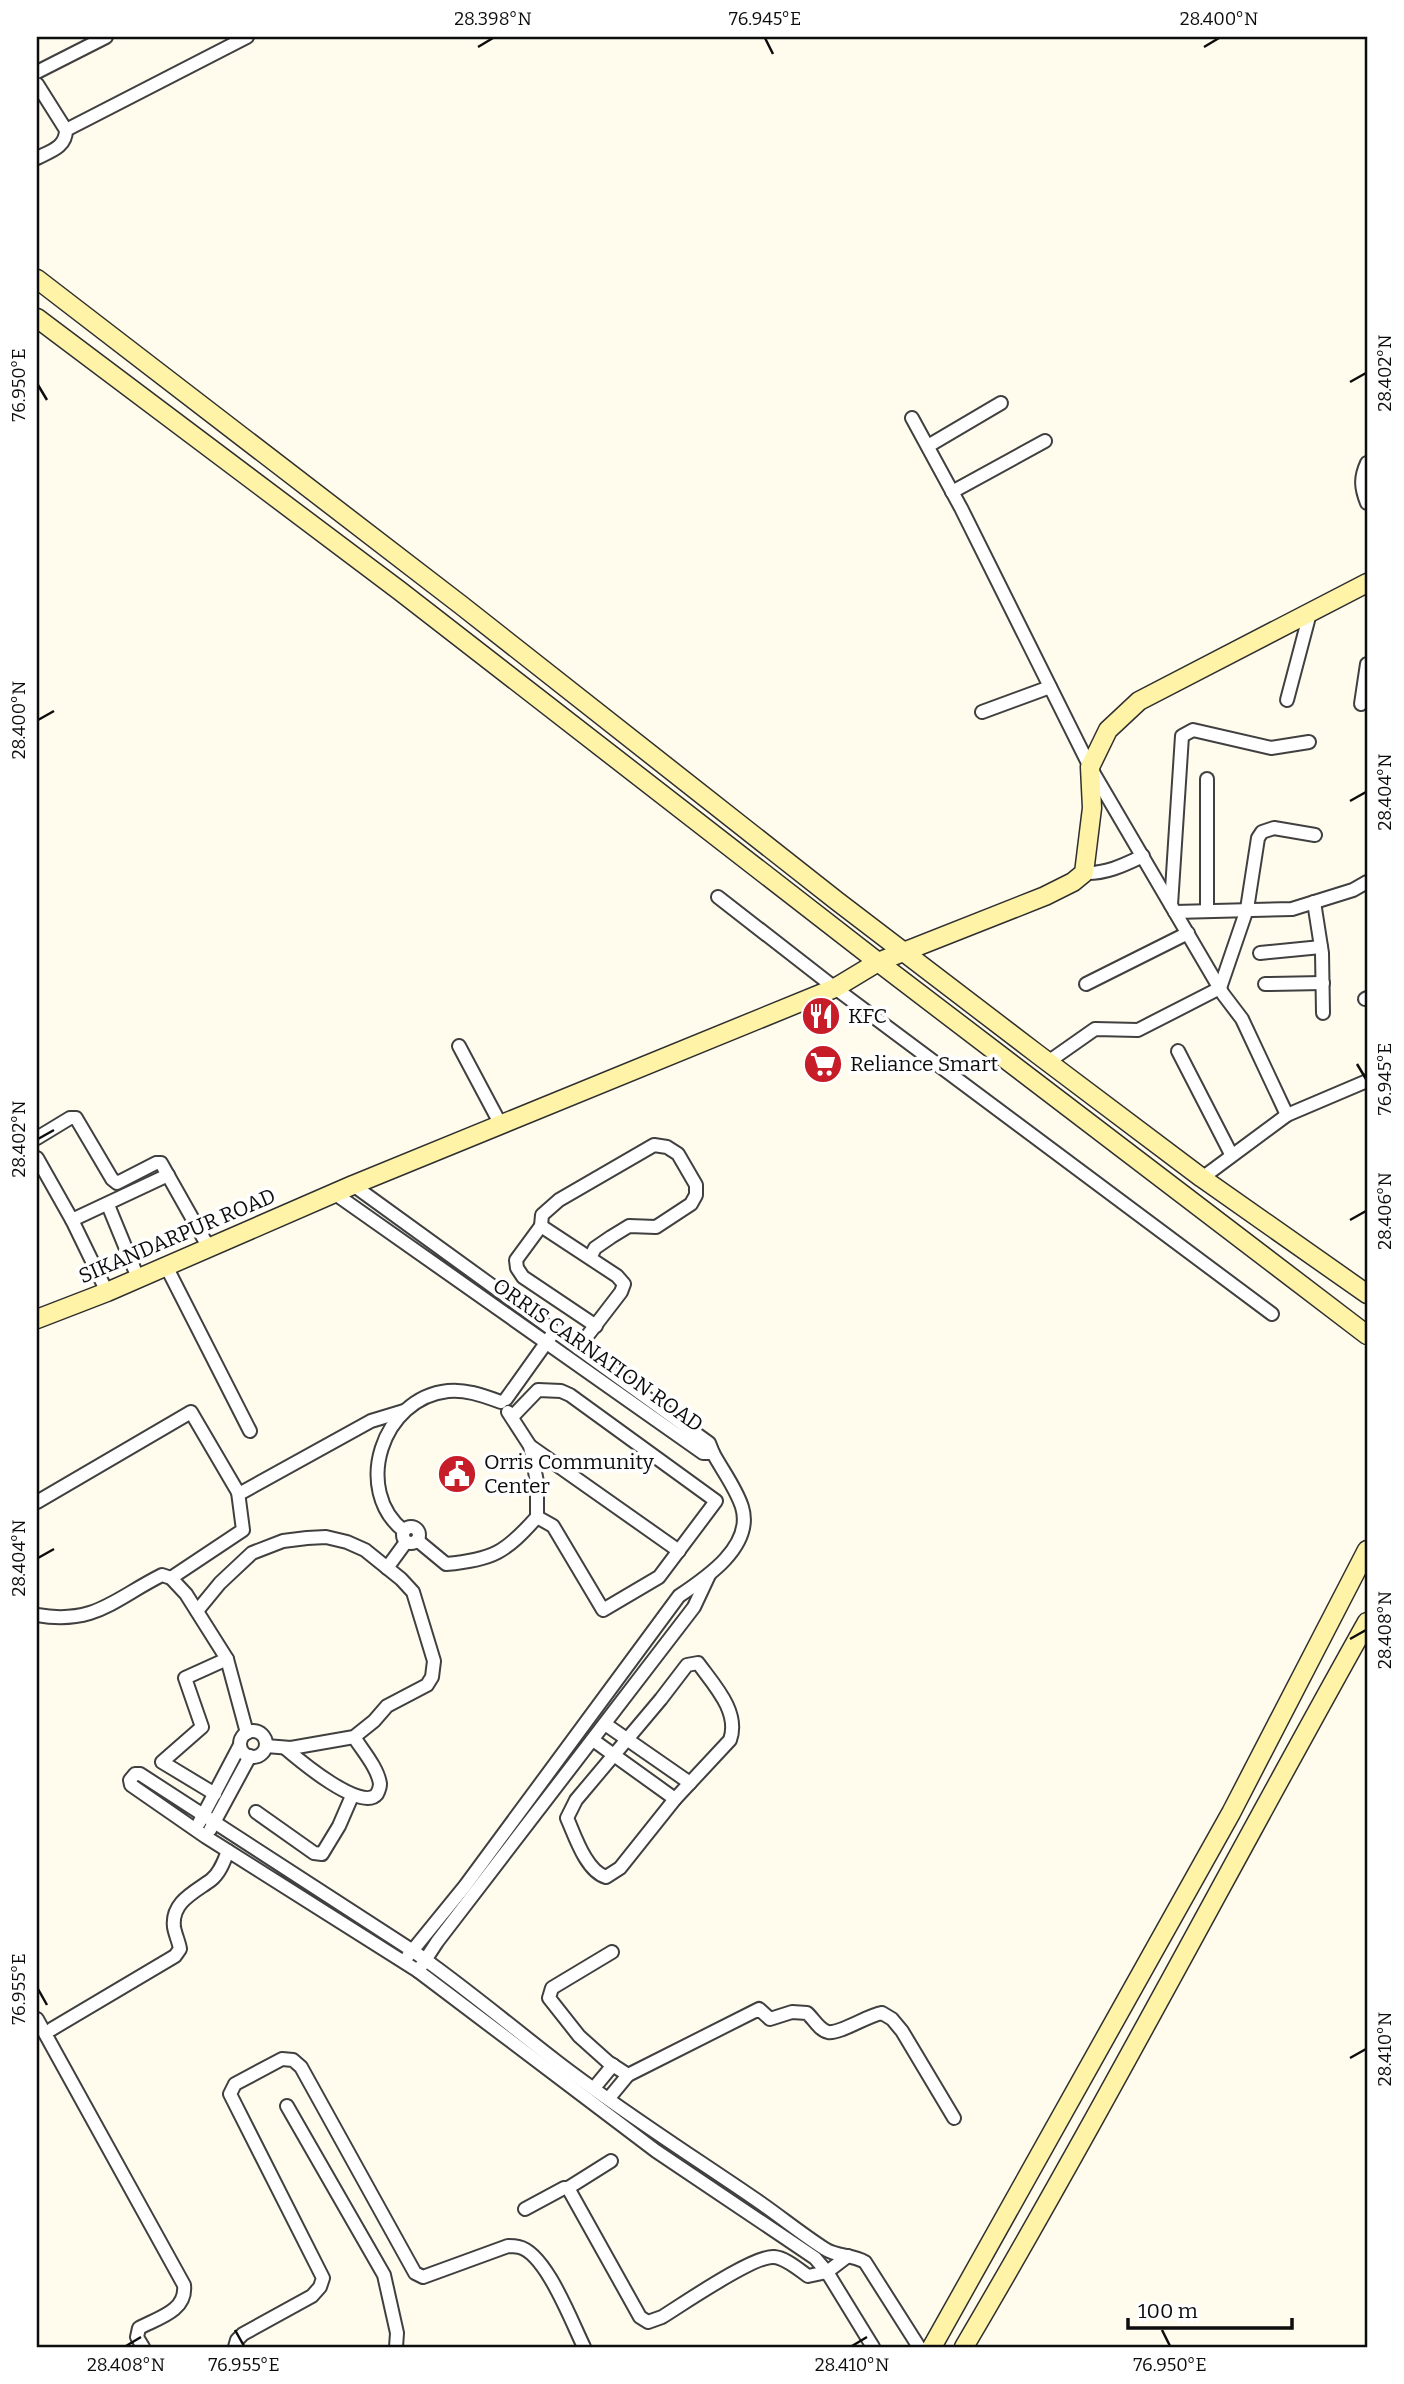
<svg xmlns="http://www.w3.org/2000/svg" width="1404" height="2384" font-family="Bitter,serif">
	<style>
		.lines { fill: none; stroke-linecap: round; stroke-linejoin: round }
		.street-casing { stroke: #404040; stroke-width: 16 }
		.secondary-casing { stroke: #2f2f2f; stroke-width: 21 }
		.street { stroke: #fff; stroke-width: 12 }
		.secondary { stroke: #fff3a8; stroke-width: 18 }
		.ticks { fill: none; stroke: #0d0d0d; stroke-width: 2.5 }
		.labels { text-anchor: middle; stroke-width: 7; stroke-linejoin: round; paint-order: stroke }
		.poi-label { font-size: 21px; fill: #0d0d0d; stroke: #fff; text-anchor: start }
		.street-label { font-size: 21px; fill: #0d0d0d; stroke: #fff }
		.neatline { fill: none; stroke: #0d0d0d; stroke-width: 2.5 }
		.ticks-label { font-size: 18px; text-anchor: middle; fill: #0d0d0d }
	</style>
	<rect width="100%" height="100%" fill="#fffbed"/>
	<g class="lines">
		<!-- street casing -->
		<g class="street-casing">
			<g id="street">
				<path d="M37 72 106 37"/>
				<path d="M37 84 66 130C66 147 51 151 37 158"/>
				<path d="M66 130 247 37"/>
				<path d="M912 418 961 508 1090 767 1223 994 1242 1019 1287 1115"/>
				<path d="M928 446 1001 403"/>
				<path d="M1367 463C1360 478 1361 488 1367 503"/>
				<path d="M952 492 1045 441"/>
				<path d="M1287 700 1310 613"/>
				<path d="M1361 704 1367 664"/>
				<path d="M982 712 1050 687"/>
				<path d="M1084 873C1106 874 1124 865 1143 856"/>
				<path d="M718 897 835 988 1272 1314"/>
				<path d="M1314 902 1322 953 1323 1013"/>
				<path d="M1171 905 1182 736 1193 730 1271 748 1309 742"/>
				<path d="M1207 910V779"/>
				<path d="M1175 912 1292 909 1353 890 1367 882"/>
				<path d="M1260 953 1321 947"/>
				<path d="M1086 984 1188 933"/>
				<path d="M1265 984 1323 983"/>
				<path d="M1365 999 1367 998"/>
				<path d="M459 1046 501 1125"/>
				<path d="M1178 1051 1231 1154"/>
				<path d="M1048 1062 1095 1029 1138 1030 1220 988 1247 909 1258 838 1262 832 1274 828 1315 835"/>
				<path d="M37 1138 70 1118H76L112 1179 117 1183 156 1163H161L209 1248"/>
				<path d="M37 1158 72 1220 107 1292"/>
				<path d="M1202 1178 1287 1115 1367 1081"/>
				<path d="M334 1193 703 1453H713L709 1443 353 1185"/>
				<path d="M108 1205 138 1278"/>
				<path d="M72 1220 168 1175"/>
				<path d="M541 1226 516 1260 517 1268 523 1277 596 1326"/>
				<path d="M166 1266 250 1431"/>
				<path d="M578 1348 621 1292 624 1284 617 1276 541 1226 542 1215 559 1200 654 1145 667 1147 678 1154 696 1185V1195L691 1204 656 1227 629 1226 611 1237 595 1248 590 1258"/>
				<path d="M506 1399 551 1336"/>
				<path d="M508 1412 530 1446 537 1482V1517"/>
				<path d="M530 1446 679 1551"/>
				<path d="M37 1502 191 1412 239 1494 371 1421 404 1411"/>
				<circle cx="411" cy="1535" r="8"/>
				<path d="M404 1531C352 1490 382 1398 448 1391 466 1389 484 1396 501 1402"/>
				<path d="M417 1540 446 1564C493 1560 506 1552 537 1517L553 1526 603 1610 659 1577 716 1501 570 1395 561 1391 538 1390 512 1417"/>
				<path d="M387 1568 406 1542"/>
				<path d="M709 1575 694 1607 437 1942 418 1971 206 1837 131 1785 130 1780 135 1774H140L413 1951C462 1985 508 2024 556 2061 618 2109 686 2152 752 2197 776 2213 800 2233 825 2249 837 2257 852 2254 865 2262L919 2347"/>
				<path d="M171 1578 243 1530 238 1492"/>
				<path d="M197 1611 220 1583 252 1553 283 1541 307 1538 326 1537 347 1542 365 1550 401 1579 413 1592 434 1661 432 1677 427 1685 387 1706 374 1721 354 1737 291 1748 266 1746"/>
				<path d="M37 1615C95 1625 114 1599 162 1575L171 1578 186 1594 227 1659 247 1733"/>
				<path d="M698 1663C714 1685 740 1712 730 1740L675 1799 620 1868 606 1877C586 1871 575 1836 567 1818L576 1800 661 1699 687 1665Z"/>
				<path d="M605 1724 690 1783"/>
				<circle cx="253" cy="1744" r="13"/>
				<path d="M593 1740 675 1799"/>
				<path d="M285 1748C299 1760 362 1813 377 1794 378 1792 380 1787 380 1784 378 1768 362 1750 354 1737"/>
				<path d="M215 1794 162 1762 202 1727 185 1678 227 1659"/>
				<path d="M256 1812 314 1853 322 1854 339 1826 352 1796"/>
				<path d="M199 1823 240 1745"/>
				<path d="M210 1830 250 1756"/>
				<path d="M612 1952 552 1988 549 1998 579 2036 608 2062 628 2075"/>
				<path d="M408 1956 465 1886 679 1596C706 1578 754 1546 742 1507 736 1488 722 1470 713 1453"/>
				<path d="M418 1971 656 2151 815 2258 827 2272 873 2347"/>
				<path d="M37 2019 184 2285C187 2311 158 2318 139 2328L137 2337 143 2347"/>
				<path d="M52 2029 175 1956 180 1949C179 1942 175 1934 174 1927 171 1902 195 1892 211 1880 220 1873 224 1861 228 1851"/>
				<path d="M594 2088 613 2065"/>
				<path d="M609 2098 628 2075 759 2009 770 2019 792 2012 807 2013C813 2018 819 2030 828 2032 840 2034 868 2015 882 2013L892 2019 902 2031 954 2118"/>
				<path d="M287 2106 384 2275 397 2333 396 2347"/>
				<path d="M568 2188 611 2161"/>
				<path d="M525 2209 564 2188H568L640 2317 648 2322 662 2317C683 2304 754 2255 774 2257 786 2258 798 2269 808 2276L827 2272 848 2256"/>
				<path d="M235 2347 237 2340 243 2334 312 2296 320 2287 323 2278 230 2094 235 2084 282 2059 293 2060 301 2067 415 2273 423 2277 508 2246C512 2246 515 2246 519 2247 546 2253 572 2323 584 2347"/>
			</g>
		</g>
		<!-- secondary casing -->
		<g class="secondary-casing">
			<g id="secondary">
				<path d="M37 279 461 605 837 901 1036 1053 1202 1178 1367 1294"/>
				<path d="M37 318 400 591 878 962 1367 1335"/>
				<path d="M37 1319 107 1292 353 1185 835 988 878 962 1045 896 1073 882 1084 873 1092 808 1090 767 1108 730 1139 701 1367 583"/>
				<path d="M932 2347 1231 1813 1367 1550"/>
				<path d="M964 2347C1104 2109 1232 1863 1367 1622"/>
			</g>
		</g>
		<!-- street -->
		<use href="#street" class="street"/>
		<!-- secondary -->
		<use href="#secondary" class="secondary"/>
	</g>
	<!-- ticks -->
	<path class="ticks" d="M765 38 773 54M478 47 493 38M1204 47 1219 38M1350 382 1366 373M38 385 47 400M38 720 54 711M1350 801 1366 792M1357 1064 1366 1079M38 1139 54 1130M1350 1220 1366 1211M38 1558 54 1549M1350 1639 1366 1630M38 1989 47 2005M1350 2058 1366 2049M235 2330 244 2346M1162 2330 1170 2346M126 2346 141 2337M852 2346 867 2337"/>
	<!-- icons -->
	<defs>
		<g id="restaurant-disc" transform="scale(2.0125)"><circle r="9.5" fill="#c61d29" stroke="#fff"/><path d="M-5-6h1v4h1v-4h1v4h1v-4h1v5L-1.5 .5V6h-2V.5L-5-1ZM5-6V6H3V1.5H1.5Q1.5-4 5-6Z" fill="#fff"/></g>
		<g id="supermarket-disc" transform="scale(2.0125)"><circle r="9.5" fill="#c61d29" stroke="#fff"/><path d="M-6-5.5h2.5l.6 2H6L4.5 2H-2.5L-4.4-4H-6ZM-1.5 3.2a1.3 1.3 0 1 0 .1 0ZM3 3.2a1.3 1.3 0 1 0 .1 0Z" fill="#fff"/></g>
		<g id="civic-disc" transform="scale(2.0125)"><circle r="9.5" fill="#c61d29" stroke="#fff"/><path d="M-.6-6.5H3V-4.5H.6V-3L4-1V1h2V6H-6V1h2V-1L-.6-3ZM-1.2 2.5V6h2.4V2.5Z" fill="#fff"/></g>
	</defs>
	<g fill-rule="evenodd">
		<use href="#restaurant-disc" x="821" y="1016"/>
		<use href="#supermarket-disc" x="823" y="1064"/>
		<use href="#civic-disc" x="457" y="1474"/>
	</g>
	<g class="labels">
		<!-- poi labels -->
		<g class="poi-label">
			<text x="848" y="1023">KFC</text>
			<text x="850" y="1071">Reliance Smart</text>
			<text x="484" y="1469">Orris Community<tspan x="484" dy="24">Center</tspan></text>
		</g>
		<!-- street labels -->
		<g class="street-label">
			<text transform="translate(177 1236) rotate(-23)" y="7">SIKANDARPUR ROAD</text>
			<text transform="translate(598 1355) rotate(35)" y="7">ORRIS CARNATION ROAD</text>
		</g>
	</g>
	<!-- border -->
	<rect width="1404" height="2384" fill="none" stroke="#ffffff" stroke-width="77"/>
	<!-- scale -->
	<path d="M1128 2318v10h164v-10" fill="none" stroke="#0d0d0d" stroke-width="3.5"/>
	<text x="1138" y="2318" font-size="21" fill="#0d0d0d" stroke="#ffffff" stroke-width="5" paint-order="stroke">100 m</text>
	<rect x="38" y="38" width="1328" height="2308" class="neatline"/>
	<g class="ticks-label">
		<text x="493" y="25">28.398°N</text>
		<text x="765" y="25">76.945°E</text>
		<text x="1219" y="25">28.400°N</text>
		<text transform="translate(1385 373) rotate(-90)" y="6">28.402°N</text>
		<text transform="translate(19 385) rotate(-90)" y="6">76.950°E</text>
		<text transform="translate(19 720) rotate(-90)" y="6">28.400°N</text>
		<text transform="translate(1385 792) rotate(-90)" y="6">28.404°N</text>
		<text transform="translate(1385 1079) rotate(-90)" y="6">76.945°E</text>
		<text transform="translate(19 1139) rotate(-90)" y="6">28.402°N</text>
		<text transform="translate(1385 1211) rotate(-90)" y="6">28.406°N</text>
		<text transform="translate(19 1558) rotate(-90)" y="6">28.404°N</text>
		<text transform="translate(1385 1630) rotate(-90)" y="6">28.408°N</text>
		<text transform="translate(19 1989) rotate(-90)" y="6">76.955°E</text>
		<text transform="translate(1385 2049) rotate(-90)" y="6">28.410°N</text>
		<text x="126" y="2371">28.408°N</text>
		<text x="244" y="2371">76.955°E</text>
		<text x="852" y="2371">28.410°N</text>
		<text x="1170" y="2371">76.950°E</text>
	</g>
</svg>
